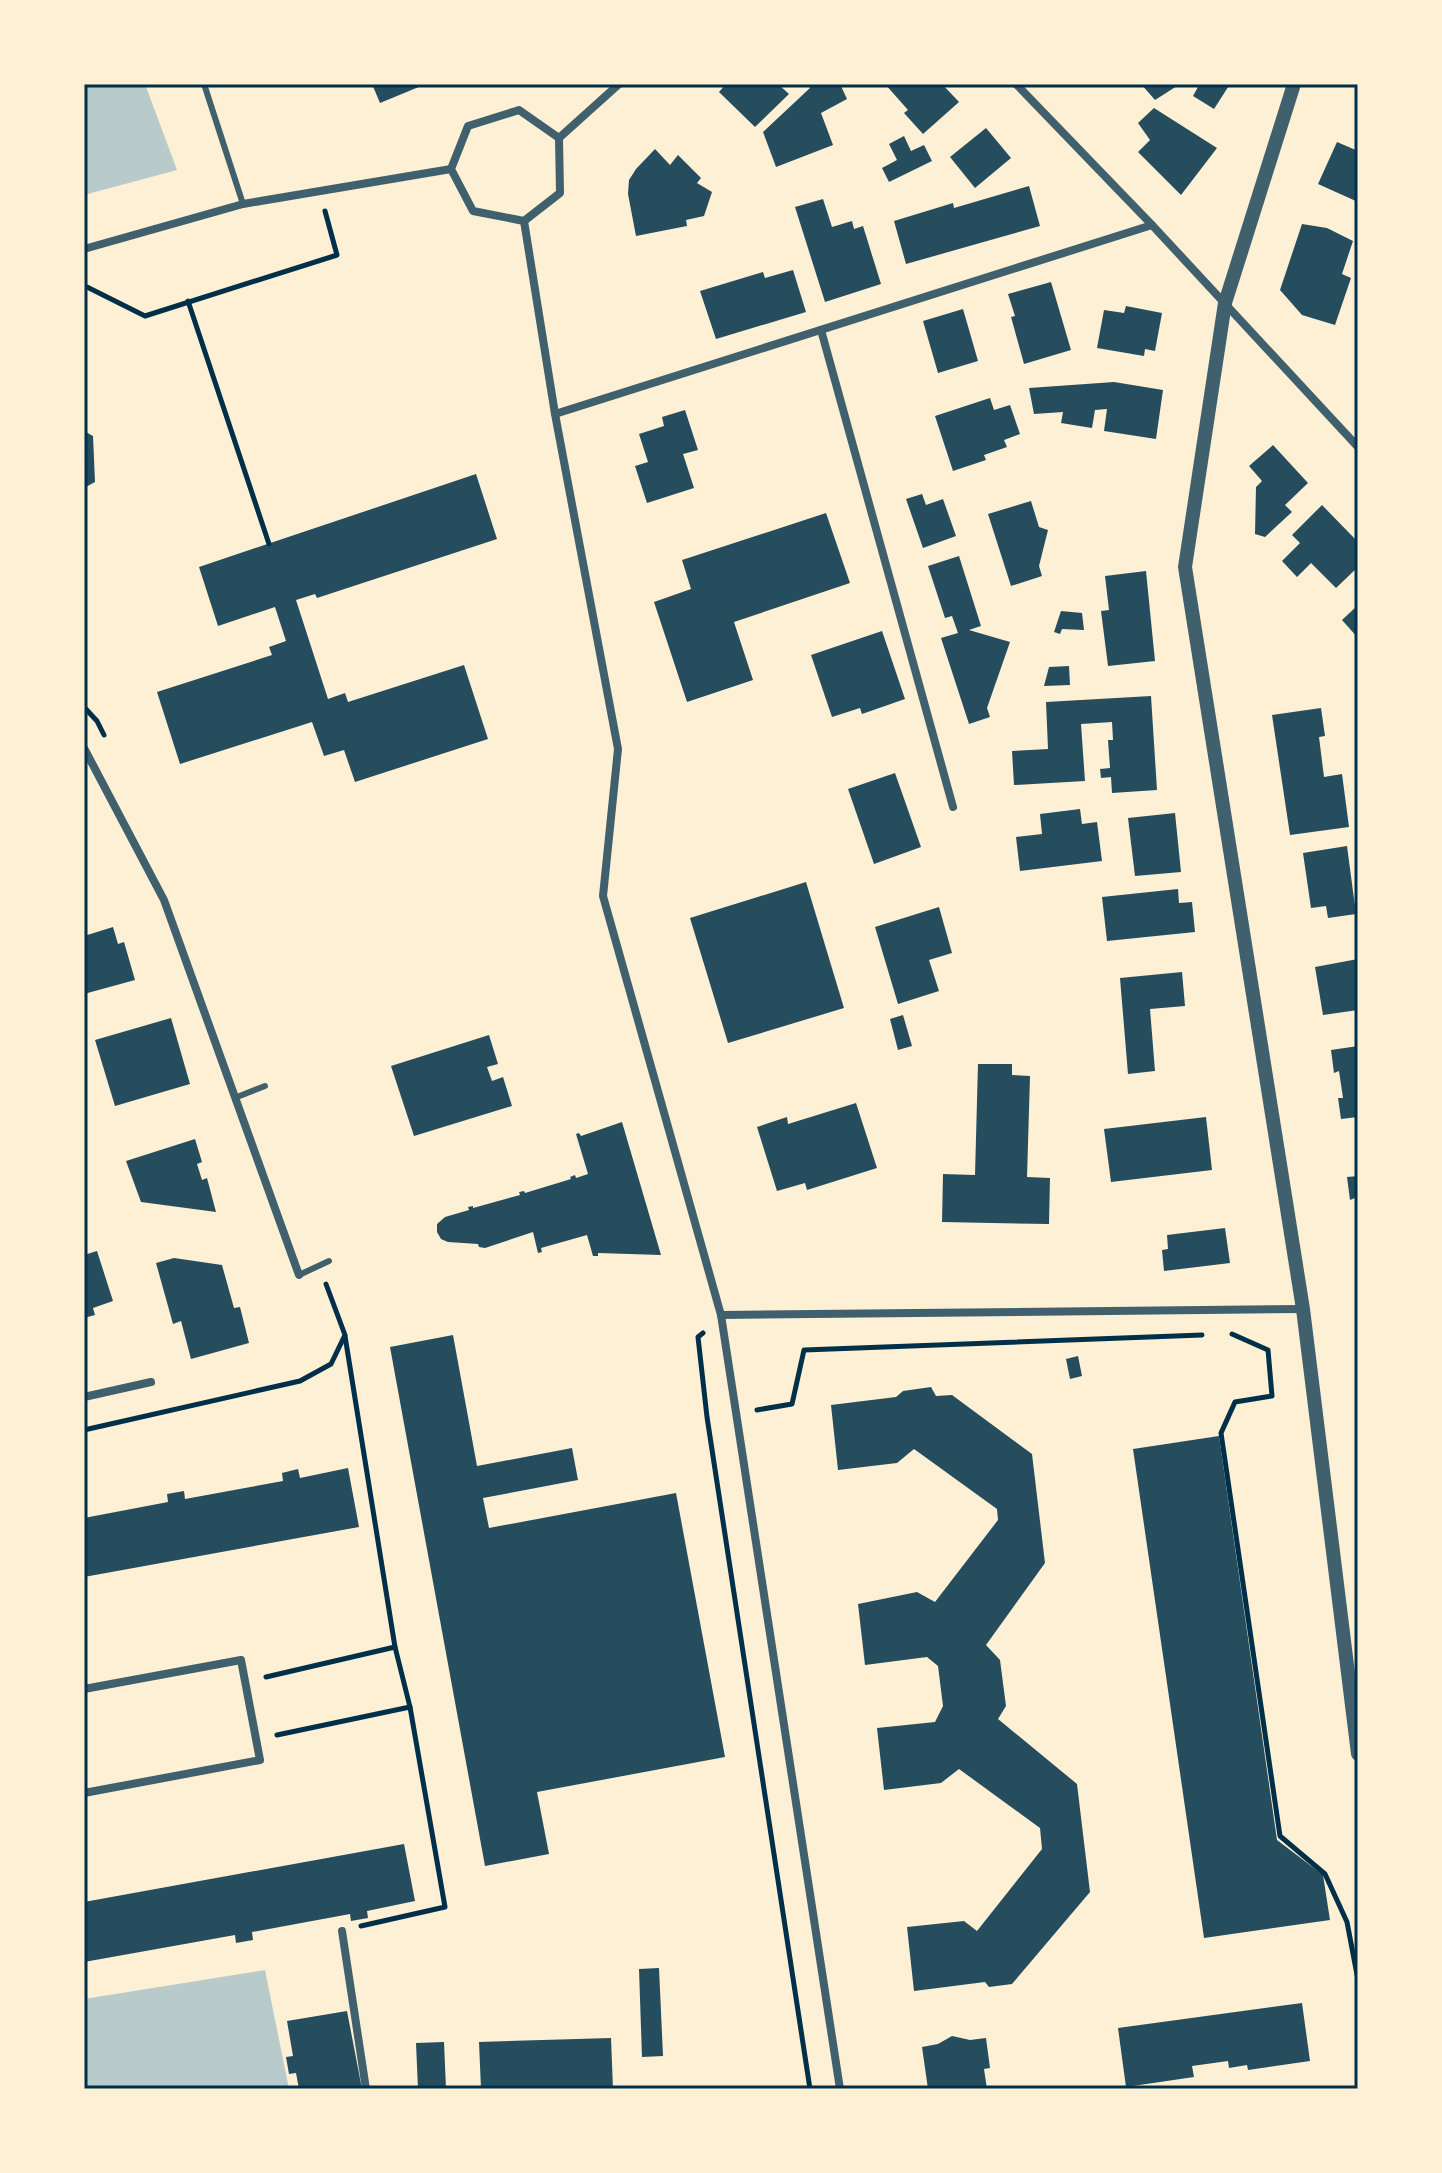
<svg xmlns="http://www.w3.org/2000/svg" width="1442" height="2173" font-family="'Open Sans',sans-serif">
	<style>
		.green { fill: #b9caca }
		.building { fill: #264d5e }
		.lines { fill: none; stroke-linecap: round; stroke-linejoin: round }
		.path { stroke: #003049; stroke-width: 5 }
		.service { stroke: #3f606c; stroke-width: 6 }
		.minor { stroke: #3f606c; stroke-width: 8 }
		.tertiary { stroke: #3f606c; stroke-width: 14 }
		.neatline { fill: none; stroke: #003049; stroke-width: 3 }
	</style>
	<rect width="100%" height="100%" fill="#fdf0d5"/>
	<!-- green -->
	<g class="green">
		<path d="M84 84H145L177 170 84 195Z"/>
		<path d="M265 1970 289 2089H84V1999Z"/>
	</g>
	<!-- building -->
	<g class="building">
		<path d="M372 84H426L380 103Z"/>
		<path d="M726 84H778L789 94 755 127 719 92Z"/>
		<path d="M807 84H840L847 99 821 113 833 145 776 167 763 132 810 88Z"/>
		<path d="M885 84H942L959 102 923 134 904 113 908 110Z"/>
		<path d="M1141 84H1176L1177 86 1155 100Z"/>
		<path d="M1192 84H1230L1214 109 1193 96 1198 87Z"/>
		<path d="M1154 108 1217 148 1181 195 1138 152 1150 140 1138 123Z"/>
		<path d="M986 128 1011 158 975 188 950 157Z"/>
		<path d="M904 136 911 151 924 145 932 161 889 182 882 168 897 160 889 144Z"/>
		<path d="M1337 142 1358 151V202L1318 184Z"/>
		<path d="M655 149 670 165 678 155 701 178 697 183 712 192 704 216 686 220 687 226 636 236 628 194 629 180 636 169Z"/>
		<path d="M1029 186 1040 226 906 264 894 221 953 203 954 208Z"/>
		<path d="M823 199 832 227 852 221 854 229 863 226 881 284 825 302 795 207Z"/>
		<path d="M1302 224 1327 228 1353 241 1342 274 1351 278 1335 325 1302 315 1280 290Z"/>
		<path d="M793 270 806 312 716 339 700 291 763 272 765 278Z"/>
		<path d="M1051 282 1071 350 1024 364 1011 317 1015 316 1008 294Z"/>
		<path d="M1126 306 1162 313 1155 351 1145 349 1144 356 1097 348 1104 310 1124 313Z"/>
		<path d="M963 309 978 361 938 373 923 321Z"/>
		<path d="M1114 382 1163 390 1156 439 1104 431 1107 409 1095 410 1092 428 1061 423 1063 412 1034 414 1029 388Z"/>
		<path d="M990 398 994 410 1010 405 1020 434 1004 440 1007 447 984 455 986 460 953 471 935 416Z"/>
		<path d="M685 410 698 450 683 454 694 488 647 503 635 466 648 462 639 434 664 426 662 417Z"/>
		<path d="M84 431 93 436 95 482 84 488Z"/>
		<path d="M1273 445 1308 483 1285 505 1292 512 1265 537 1255 534 1256 487 1262 481 1249 466Z"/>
		<path d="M476 474 497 539 317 598 315 594 296 600 328 699 345 693 348 702 464 665 488 739 355 782 344 750 324 756 312 722 180 764 157 692 272 655 269 647 286 641 275 607 218 626 199 567Z"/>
		<path d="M922 494 926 505 943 499 956 536 923 548 906 499Z"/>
		<path d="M1031 501 1039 527 1048 530 1039 566 1042 576 1011 586 988 514Z"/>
		<path d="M1322 505 1358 542V567L1336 588 1311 563 1297 577 1282 561 1300 543 1292 535Z"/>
		<path d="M826 513 850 583 734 622 753 680 687 702 654 602 691 589 682 560Z"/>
		<path d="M959 556 981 626 969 630 1010 642 987 708 990 717 969 724 941 638 958 633 952 616 945 618 928 566Z"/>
		<path d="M1146 571 1155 661 1108 666 1101 611 1109 610 1105 576Z"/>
		<path d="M1358 605V638L1342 620Z"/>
		<path d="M1061 611 1082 613 1084 630 1062 629 1060 634 1054 632Z"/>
		<path d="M882 631 905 699 862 714 860 708 832 717 811 655Z"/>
		<path d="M1069 666 1070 685 1044 686 1049 667Z"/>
		<path d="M1151 696 1157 790 1112 793 1111 777 1101 778 1100 769 1110 768 1108 740H1113L1112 722 1081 724 1085 781 1014 785 1012 751 1048 749 1046 702Z"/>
		<path d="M1321 708 1325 736 1319 737 1324 777 1342 774 1349 827 1290 835 1272 715Z"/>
		<path d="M895 773 921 847 874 864 848 789Z"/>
		<path d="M1080 809 1082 824 1097 822 1102 861 1020 871 1016 837 1042 834 1040 814Z"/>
		<path d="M1175 813 1181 872 1135 876 1128 818Z"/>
		<path d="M1347 846 1356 914 1328 918 1326 906 1311 908 1303 853Z"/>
		<path d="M806 882 844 1008 728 1043 690 918Z"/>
		<path d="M1178 889 1179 903 1192 902 1195 932 1107 941 1102 897Z"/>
		<path d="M939 907 952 953 929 960 939 991 898 1004 875 927Z"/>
		<path d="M113 927 118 944 124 942 135 980 84 994V936Z"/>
		<path d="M1358 959V1010L1323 1015 1315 967Z"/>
		<path d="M1182 972 1185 1006 1150 1009 1155 1071 1128 1074 1120 978Z"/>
		<path d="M903 1015 912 1046 898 1050 890 1019Z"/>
		<path d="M171 1018 190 1084 115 1106 95 1040Z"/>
		<path d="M489 1035 498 1064 487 1067 492 1081 503 1077 512 1106 414 1136 391 1066Z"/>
		<path d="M1358 1046V1117L1341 1119 1338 1098H1343L1339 1071 1334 1073 1331 1050Z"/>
		<path d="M978 1064H1012V1075L1030 1076 1027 1177 1050 1178 1049 1224 942 1222 943 1174 975 1175Z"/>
		<path d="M856 1103 877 1168 807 1190 805 1183 777 1191 757 1127 787 1117 788 1124Z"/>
		<path d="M1206 1117 1212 1170 1111 1182 1104 1129Z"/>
		<path d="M622 1122 661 1255 598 1253V1256H593L587 1235 541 1248 542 1252 538 1253 533 1232 485 1248 479 1247 478 1244 448 1242 441 1239 437 1232V1224L445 1217 469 1210 468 1207 473 1206V1208L520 1195 519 1192 524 1191 525 1193 571 1179 570 1177 575 1175 576 1178 588 1174 576 1134 579 1133 581 1136Z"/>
		<path d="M195 1139 202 1162 197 1164 202 1180 207 1178 216 1212 141 1202 126 1161Z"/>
		<path d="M1358 1176V1204H1356L1355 1198 1350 1200 1347 1177Z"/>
		<path d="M1225 1228 1230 1263 1164 1271 1162 1250 1168 1249 1167 1235Z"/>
		<path d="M97 1251 113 1301 93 1308 95 1315 84 1318V1255Z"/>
		<path d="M174 1258 222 1265 234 1308 240 1307 249 1343 191 1359 181 1321 173 1324 156 1263Z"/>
		<path d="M453 1335 477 1466 572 1448 578 1480 483 1498 489 1528 676 1493 725 1757 537 1792 549 1854 485 1866 390 1347Z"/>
		<path d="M1078 1356 1082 1376 1070 1379 1066 1359Z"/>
		<path d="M931 1387 936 1396 952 1395 1032 1454 1045 1563 986 1645 1000 1660 1006 1706 998 1719 1077 1784 1090 1892 1012 1984 989 1987 985 1982 914 1991 907 1927 964 1921 977 1931 1042 1849 1040 1828 959 1769 941 1783 884 1790 877 1728 935 1722 943 1706 938 1666 927 1657 865 1665 858 1604 917 1592 935 1602 998 1520 997 1509 914 1449 897 1463 838 1470 831 1405 896 1397 903 1391Z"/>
		<path d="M1219 1436 1277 1840 1323 1875 1330 1920 1204 1938 1133 1449Z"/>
		<path d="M348 1468 359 1527 84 1577V1518L168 1502 167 1494 184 1491 185 1499 283 1481 282 1473 298 1469 300 1478Z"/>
		<path d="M404 1844 415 1901 367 1911 368 1918 351 1921 350 1914 252 1932 253 1940 236 1943 235 1935 84 1962V1902Z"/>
		<path d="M659 1968 663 2056 642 2057 639 1969Z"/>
		<path d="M1302 2003 1310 2061 1248 2070 1247 2065 1229 2068 1228 2061 1192 2066 1194 2077 1126 2087 1118 2028Z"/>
		<path d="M347 2011 362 2089H299L296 2073 289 2074 286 2057 293 2056 287 2021Z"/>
		<path d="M952 2036 970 2040 986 2038 990 2068 984 2069 987 2089H928L922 2047 938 2044Z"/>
		<path d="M611 2038 613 2089H481L479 2042Z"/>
		<path d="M444 2042 446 2089H418L416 2043Z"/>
	</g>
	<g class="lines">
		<!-- path -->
		<g class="path">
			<path d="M84 288 87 287 145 316 337 255 325 211"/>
			<path d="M188 301 269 544"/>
			<path d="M84 707 97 721 104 735"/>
			<path d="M703 1333 698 1337 707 1417 810 2089"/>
			<path d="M1232 1334 1268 1350 1272 1396 1235 1402 1221 1433 1280 1836 1325 1874 1347 1922 1358 1980"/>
			<path d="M345 1336 395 1647 410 1707 445 1907 361 1926"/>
			<path d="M757 1410 792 1404 804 1350 1202 1335"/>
			<path d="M84 1430 300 1381 331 1364 345 1335 326 1284"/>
			<path d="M266 1677 395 1647"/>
			<path d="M277 1735 410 1707"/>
		</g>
		<!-- service -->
		<g class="service">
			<path d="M204 84 243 204"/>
			<path d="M237 1097 265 1086"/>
			<path d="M299 1275 329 1261"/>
		</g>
		<!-- minor -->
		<g class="minor">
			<path d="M1016 84 1152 225 1358 447"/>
			<path d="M519 110 559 138 560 193 524 221 473 211 451 169 468 126Z"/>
			<path d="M559 138 619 84"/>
			<path d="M524 221 555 414 618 749 603 896 721 1315 840 2089"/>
			<path d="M84 249 243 204 451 169"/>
			<path d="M821 330 953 807"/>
			<path d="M555 414 1152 225"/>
			<path d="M84 748 164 900 299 1275"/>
			<path d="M721 1315 1303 1309"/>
			<path d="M84 1397 151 1382"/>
			<path d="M84 1689 241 1660 260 1760 84 1793"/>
			<path d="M342 1931 366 2089"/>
		</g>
		<!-- tertiary -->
		<path class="tertiary" d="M1294 84 1225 303 1185 567 1303 1309 1358 1754"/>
	</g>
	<!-- border -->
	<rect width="1442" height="2173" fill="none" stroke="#fdf0d5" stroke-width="172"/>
	<rect x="86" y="86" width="1270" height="2001" class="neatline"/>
</svg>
